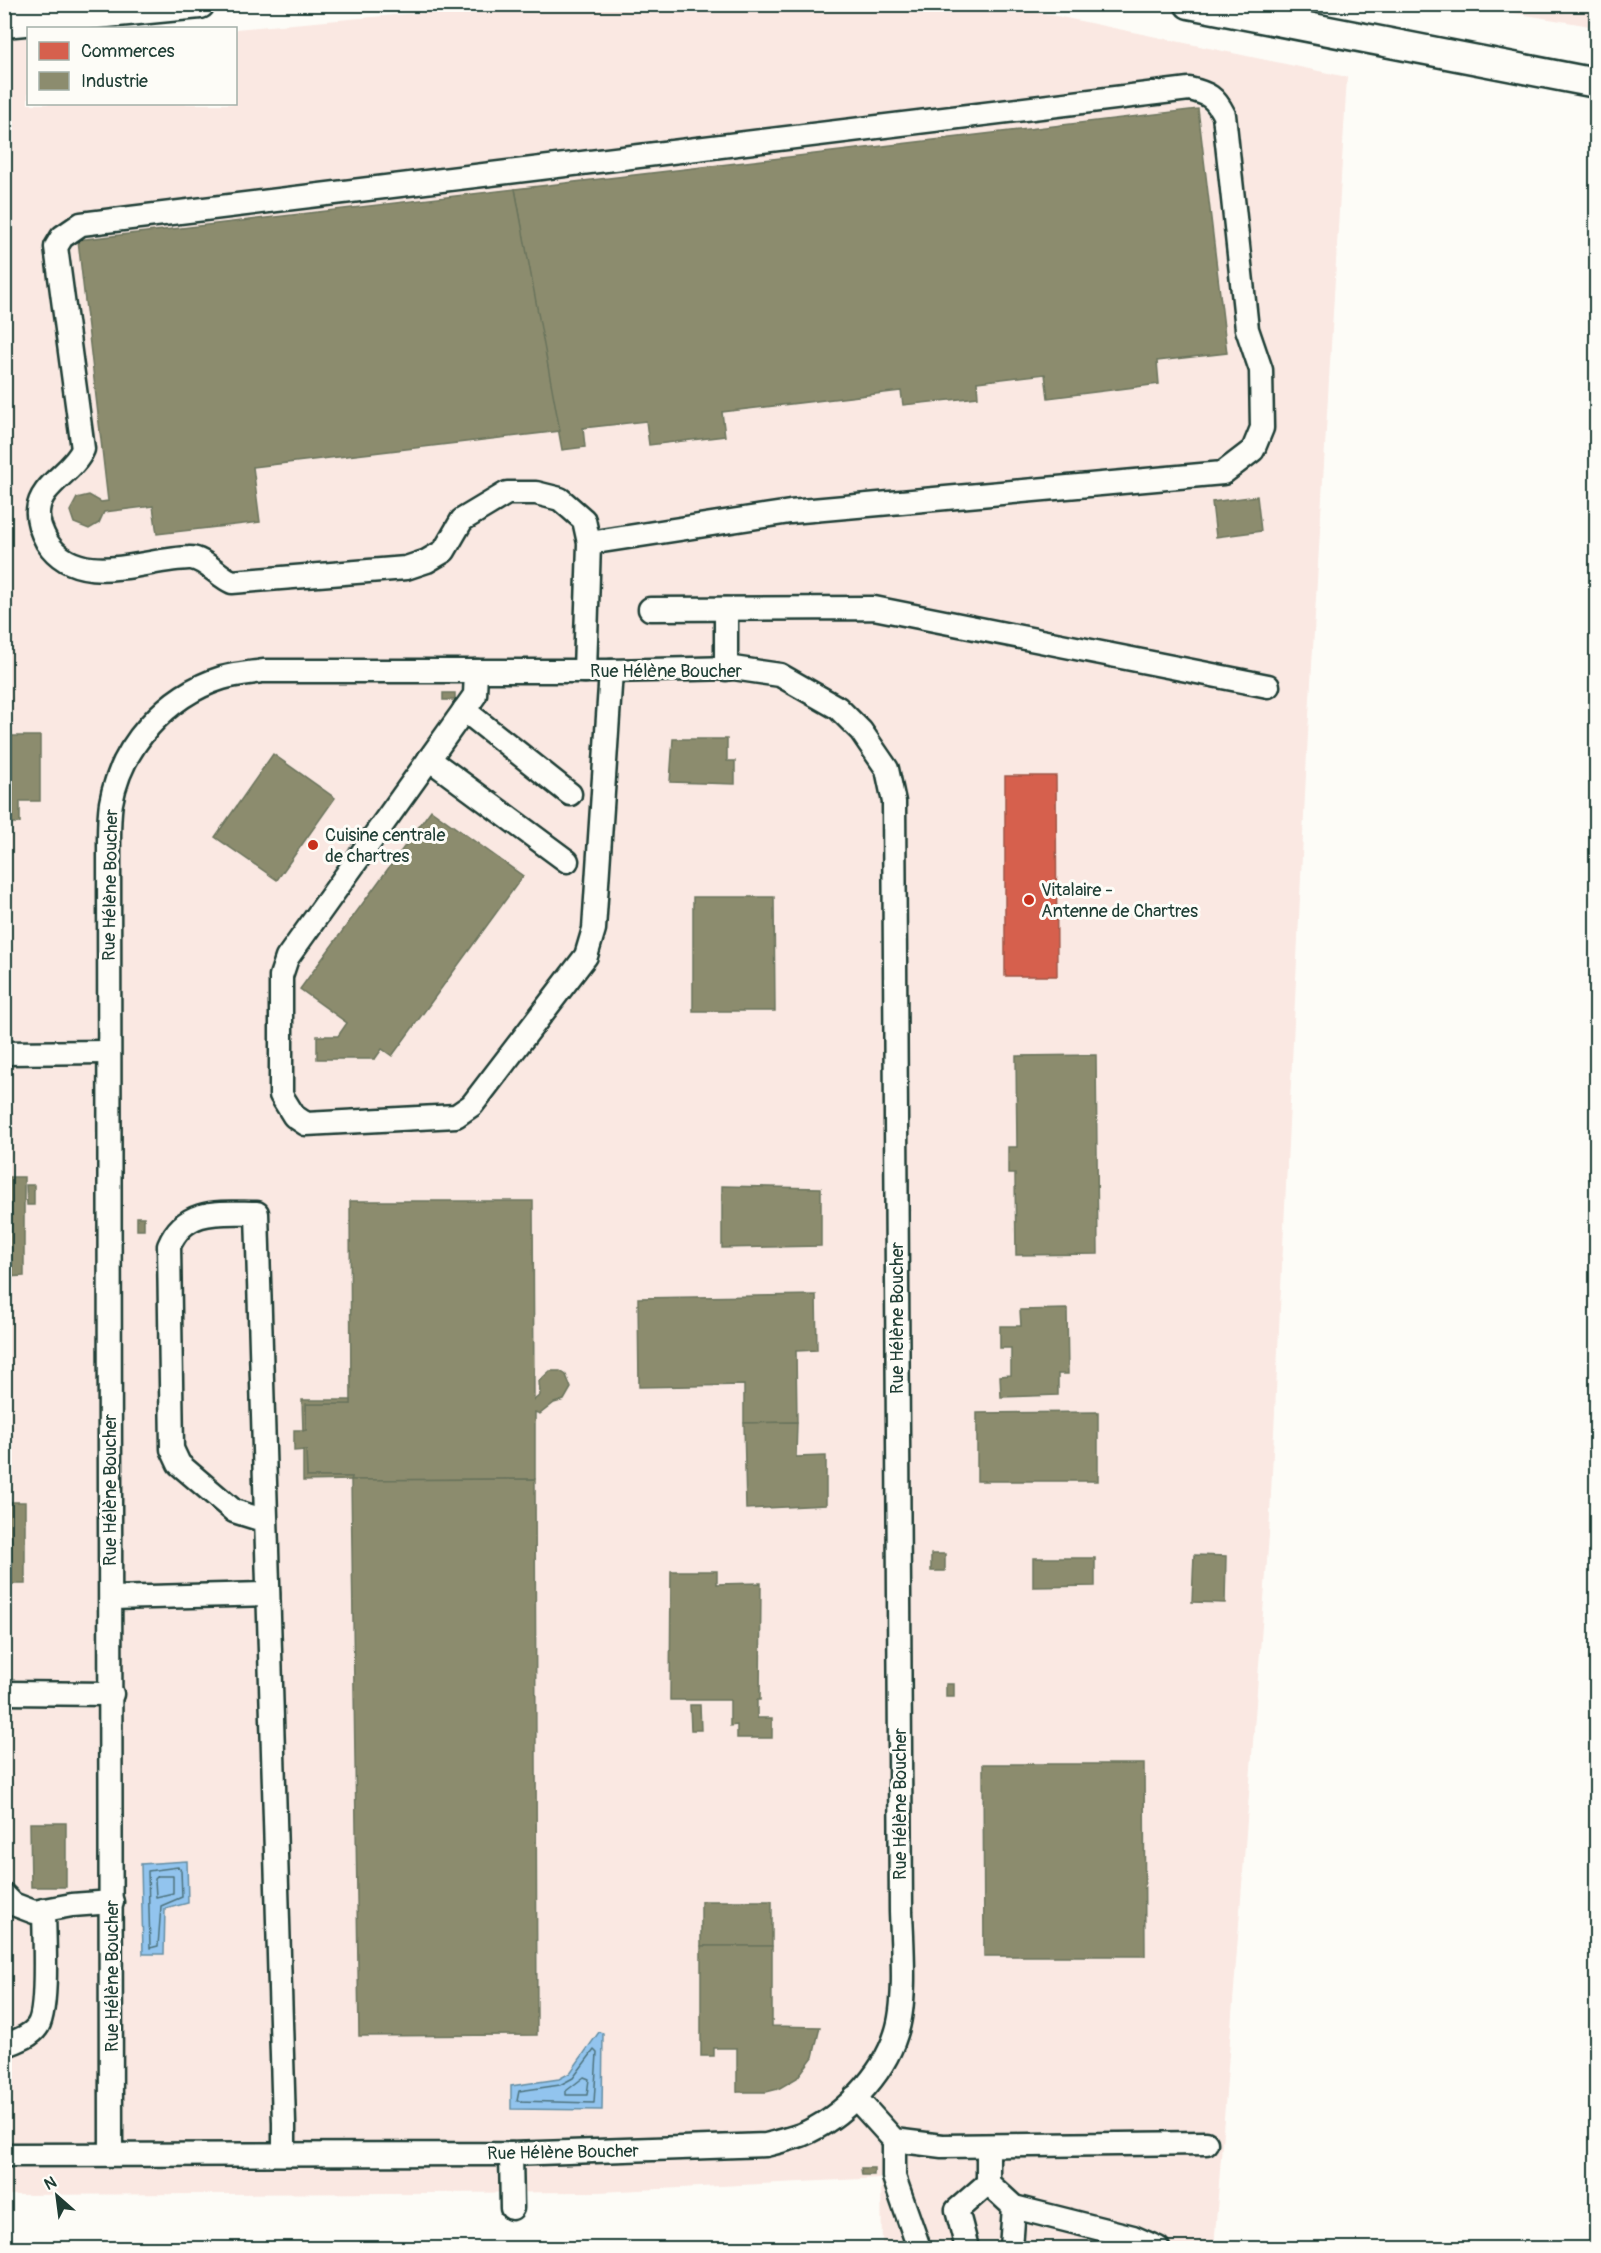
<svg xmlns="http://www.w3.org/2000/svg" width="1601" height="2253" font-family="Pangolin,sans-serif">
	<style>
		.built { fill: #fae8e2 }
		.water { fill: #92c4ee; stroke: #648ea4; stroke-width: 1.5 }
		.shops { fill: #d6604d; stroke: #9f5646; stroke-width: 1.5 }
		.industry { fill: #8c8c6e; stroke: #6b745d; stroke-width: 1.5 }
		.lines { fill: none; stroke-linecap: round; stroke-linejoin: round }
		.shore { stroke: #4d737e; stroke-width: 1.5 }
		.minor-casing { stroke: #1f3d34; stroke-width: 27 }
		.major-casing { stroke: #1f3d34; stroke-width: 33 }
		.minor { stroke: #fdfcf7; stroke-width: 22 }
		.major { stroke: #fdfcf7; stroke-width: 28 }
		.poi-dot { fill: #c8321e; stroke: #fdfcf7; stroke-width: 2 }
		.labels { text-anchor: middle; stroke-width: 6; stroke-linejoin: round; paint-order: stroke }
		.street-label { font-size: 18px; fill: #1f3d34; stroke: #fdfcf7 }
		.poi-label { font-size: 18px; fill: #1f3d34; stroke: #fdfcf7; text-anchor: start }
	</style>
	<rect width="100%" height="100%" fill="#fdfcf7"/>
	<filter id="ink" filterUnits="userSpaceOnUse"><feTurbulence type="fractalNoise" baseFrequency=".0167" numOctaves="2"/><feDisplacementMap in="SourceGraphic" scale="12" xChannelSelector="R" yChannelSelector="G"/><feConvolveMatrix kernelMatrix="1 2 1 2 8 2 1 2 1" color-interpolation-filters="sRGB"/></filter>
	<g filter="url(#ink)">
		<!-- built -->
		<g class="built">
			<path d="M520 4 1004 5 1347 77 1308 733 1269 1535 1214 2248H882L881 2178 599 2192 5 2195 4 5H84L28 28V104H236V29Z"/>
			<path d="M1468 5H1596V27Z"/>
		</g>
		<!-- water -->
		<g class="water">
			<path d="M187 1861 188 1903 165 1909 164 1954H143L141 1864Z"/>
			<path d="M599 2032 603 2033 602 2110 511 2109V2086L559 2079 570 2073Z"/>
		</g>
		<!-- shops -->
		<path class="shops" d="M1005 776H1056L1057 976H1005Z"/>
		<!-- industry -->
		<g class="industry">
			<path d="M1198 109 1227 353 1157 361 1159 384 1048 398 1045 374 977 382 978 397 903 405 901 391 722 412 725 436 649 445 646 421 583 428 585 447 562 450 515 189Z"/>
			<path d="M515 189 560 431 253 467 260 522 157 534 153 506 104 512 99 523 89 529 74 523 70 511 77 498 89 495 101 502 108 501 78 240Z"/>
			<path d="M1257 496 1261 531 1216 537 1212 502Z"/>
			<rect x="443" y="693" width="12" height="7"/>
			<path d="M4 736H40V801H20V823H4Z"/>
			<path d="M673 739H727V761H735V784L670 782Z"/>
			<path d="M273 754 335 798 277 880 215 837Z"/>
			<path d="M431 810 523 876 392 1056 382 1049 375 1059H317V1036H338L347 1023 300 989Z"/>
			<path d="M693 897H774L775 1011H693Z"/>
			<path d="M1096 1055 1098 1254 1016 1255 1015 1174H1008V1147H1017L1016 1056Z"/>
			<path d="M4 1177H24V1276L4 1277Z"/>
			<path d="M26 1185H34V1205H27Z"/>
			<path d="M722 1186 821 1188V1246L722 1248Z"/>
			<path d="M350 1201H533L534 1400 540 1395 539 1381 550 1371H560L566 1375 571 1388 564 1400 554 1403 540 1414 535 1412V1479L351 1480 352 1477H307L306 1450 294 1451V1430H306V1404H351Z"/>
			<rect x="137" y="1217" width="7" height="13"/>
			<path d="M816 1295 817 1350 796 1351 797 1422 744 1423V1385L639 1387 638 1298Z"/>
			<path d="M1067 1309 1068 1374H1058V1395L1001 1397 1000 1376 1011 1375V1348H1000V1326H1021L1020 1310Z"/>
			<path d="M302 1400H351V1404H306V1430L303 1431Z"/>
			<path d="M1098 1412V1481H977V1413Z"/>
			<path d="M797 1422 796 1457 826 1456V1505L746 1509 744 1423Z"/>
			<path d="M303 1450H306L307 1477H352L351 1480 303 1481Z"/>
			<path d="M535 1479 537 2035 359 2036 351 1480Z"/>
			<rect x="4" y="1502" width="21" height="82"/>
			<rect x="931" y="1554" width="14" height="17"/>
			<path d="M1194 1555 1226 1556 1225 1603 1192 1602Z"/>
			<path d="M1033 1558H1095V1586L1033 1587Z"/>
			<path d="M671 1571H717V1584L761 1583 760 1700H757V1718H772V1738H737V1725L730 1726V1700H670Z"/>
			<rect x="946" y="1684" width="8" height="13"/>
			<path d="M690 1705H700L701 1730H691Z"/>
			<path d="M983 1764H1144L1145 1956H984Z"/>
			<path d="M30 1823H66V1887H31Z"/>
			<rect x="701" y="1901" width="71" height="45"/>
			<path d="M701 1946H772V2026L820 2027 813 2057 797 2078 778 2089 766 2092H737V2048H714V2056H701Z"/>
			<path d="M861 2168H874V2175H862Z"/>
		</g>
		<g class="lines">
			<!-- shore -->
			<g class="shore">
				<path d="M178 1867 181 1870 182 1897 161 1906 158 1946 150 1948 148 1871Z"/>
				<path d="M158 1876H173V1893L156 1897 155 1879Z"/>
				<path d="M594 2050 597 2053 594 2103 517 2101 519 2091 560 2085 573 2078Z"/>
				<path d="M584 2077 589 2079 587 2095H566V2091Z"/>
			</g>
			<!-- minor casing -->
			<g class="minor-casing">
				<g id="minor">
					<path d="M650 609 874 608 1268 686"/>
					<path d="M726 609V669"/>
					<path d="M476 671 475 695 287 958 281 976V1095L294 1116 306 1124 456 1116 472 1105 586 956 594 929 611 671"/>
					<path d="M585 671 589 543 584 520 560 499 536 493H507L462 520 444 551 427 561 406 568 232 582C218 576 203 557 189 558 144 559 78 590 47 542 42 533 37 522 38 511 40 484 73 473 83 449L56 247 62 237 81 224 1189 89C1208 93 1215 97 1224 115L1247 329 1261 370 1262 428 1253 450 1223 473 790 512 589 543"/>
					<path d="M464 710 570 794"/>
					<path d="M429 759 567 861"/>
					<path d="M4 1053 108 1052"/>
					<path d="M266 1521 234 1511 179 1464 172 1449 169 1246C185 1207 221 1213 257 1213L284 2123V2153"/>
					<path d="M111 1598 268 1594"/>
					<path d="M4 1693 112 1694"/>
					<path d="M4 1895 13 1904 34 1912 72 1905 112 1902"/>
					<path d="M4 2046C16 2041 30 2037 37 2027 49 2012 44 1932 44 1910"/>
					<path d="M855 2097 894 2140 942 2146 1206 2143"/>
					<path d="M894 2140V2177L919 2248"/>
					<path d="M988 2146V2183L1014 2207 1133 2237 1158 2248"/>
					<path d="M511 2154 512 2208"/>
					<path d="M4 2155 511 2154 766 2145C778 2142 790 2139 801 2135 842 2118 883 2076 896 2034 907 2002 902 1946 901 1911L894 802 887 769 861 731 838 708 780 675 733 668 611 671H263C250 673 235 674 222 678 167 695 121 746 111 803 109 816 109 831 109 844L111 2153"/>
					<path d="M967 2248 957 2210 988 2183"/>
					<path d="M1011 2248 1014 2207"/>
				</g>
			</g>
			<!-- major casing -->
			<g class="major-casing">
				<g id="major">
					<path d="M1189 4 1596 83"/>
					<path d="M4 23 200 4"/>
				</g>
			</g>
			<!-- minor -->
			<use href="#minor" class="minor"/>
			<!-- major -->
			<use href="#major" class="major"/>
		</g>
	</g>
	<!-- markers -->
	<g class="poi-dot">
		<circle cx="313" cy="845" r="6"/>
		<circle cx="1029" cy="900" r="6"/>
	</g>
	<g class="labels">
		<!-- street labels -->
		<g class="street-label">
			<text x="666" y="677">Rue Hélène Boucher</text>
			<text transform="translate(110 885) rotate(-89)" y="6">Rue Hélène Boucher</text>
			<text transform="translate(897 1318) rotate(-90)" y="6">Rue Hélène Boucher</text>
			<text transform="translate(110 1490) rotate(-90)" y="6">Rue Hélène Boucher</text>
			<text transform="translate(900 1804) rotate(-90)" y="6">Rue Hélène Boucher</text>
			<text transform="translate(112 1976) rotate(-90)" y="6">Rue Hélène Boucher</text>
			<text transform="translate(563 2152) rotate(-1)" y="6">Rue Hélène Boucher</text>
		</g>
		<!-- poi labels -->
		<g class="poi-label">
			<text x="325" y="841">Cuisine centrale<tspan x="325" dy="21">de chartres</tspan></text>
			<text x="1041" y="896">Vitalaire -<tspan x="1041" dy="21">Antenne de Chartres</tspan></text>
		</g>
	</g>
	<!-- margin -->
	<rect width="1601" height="2253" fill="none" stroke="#fdfcf7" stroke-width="24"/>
	<rect x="12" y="12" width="1577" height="2229" fill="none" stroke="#1f3d34" stroke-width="2" filter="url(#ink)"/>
	<!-- legend -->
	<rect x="27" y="27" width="210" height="78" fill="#fdfcf7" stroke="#a4b0a9" stroke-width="1.5"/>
	<rect x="39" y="42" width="30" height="18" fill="#d6604d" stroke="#a4b0a9" stroke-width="1.5"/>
	<text x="81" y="57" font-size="18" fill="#1f3d34">Commerces</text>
	<rect x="39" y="72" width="30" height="18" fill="#8c8c6e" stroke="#a4b0a9" stroke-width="1.5"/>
	<text x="81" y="87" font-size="18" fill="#1f3d34">Industrie</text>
	<!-- north arrow -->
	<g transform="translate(57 2196) rotate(332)" stroke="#fdfcf7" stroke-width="4.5" paint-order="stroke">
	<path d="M0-4.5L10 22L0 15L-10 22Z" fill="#1f3d34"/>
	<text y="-9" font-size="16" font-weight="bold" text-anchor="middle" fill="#1f3d34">N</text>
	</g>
</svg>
